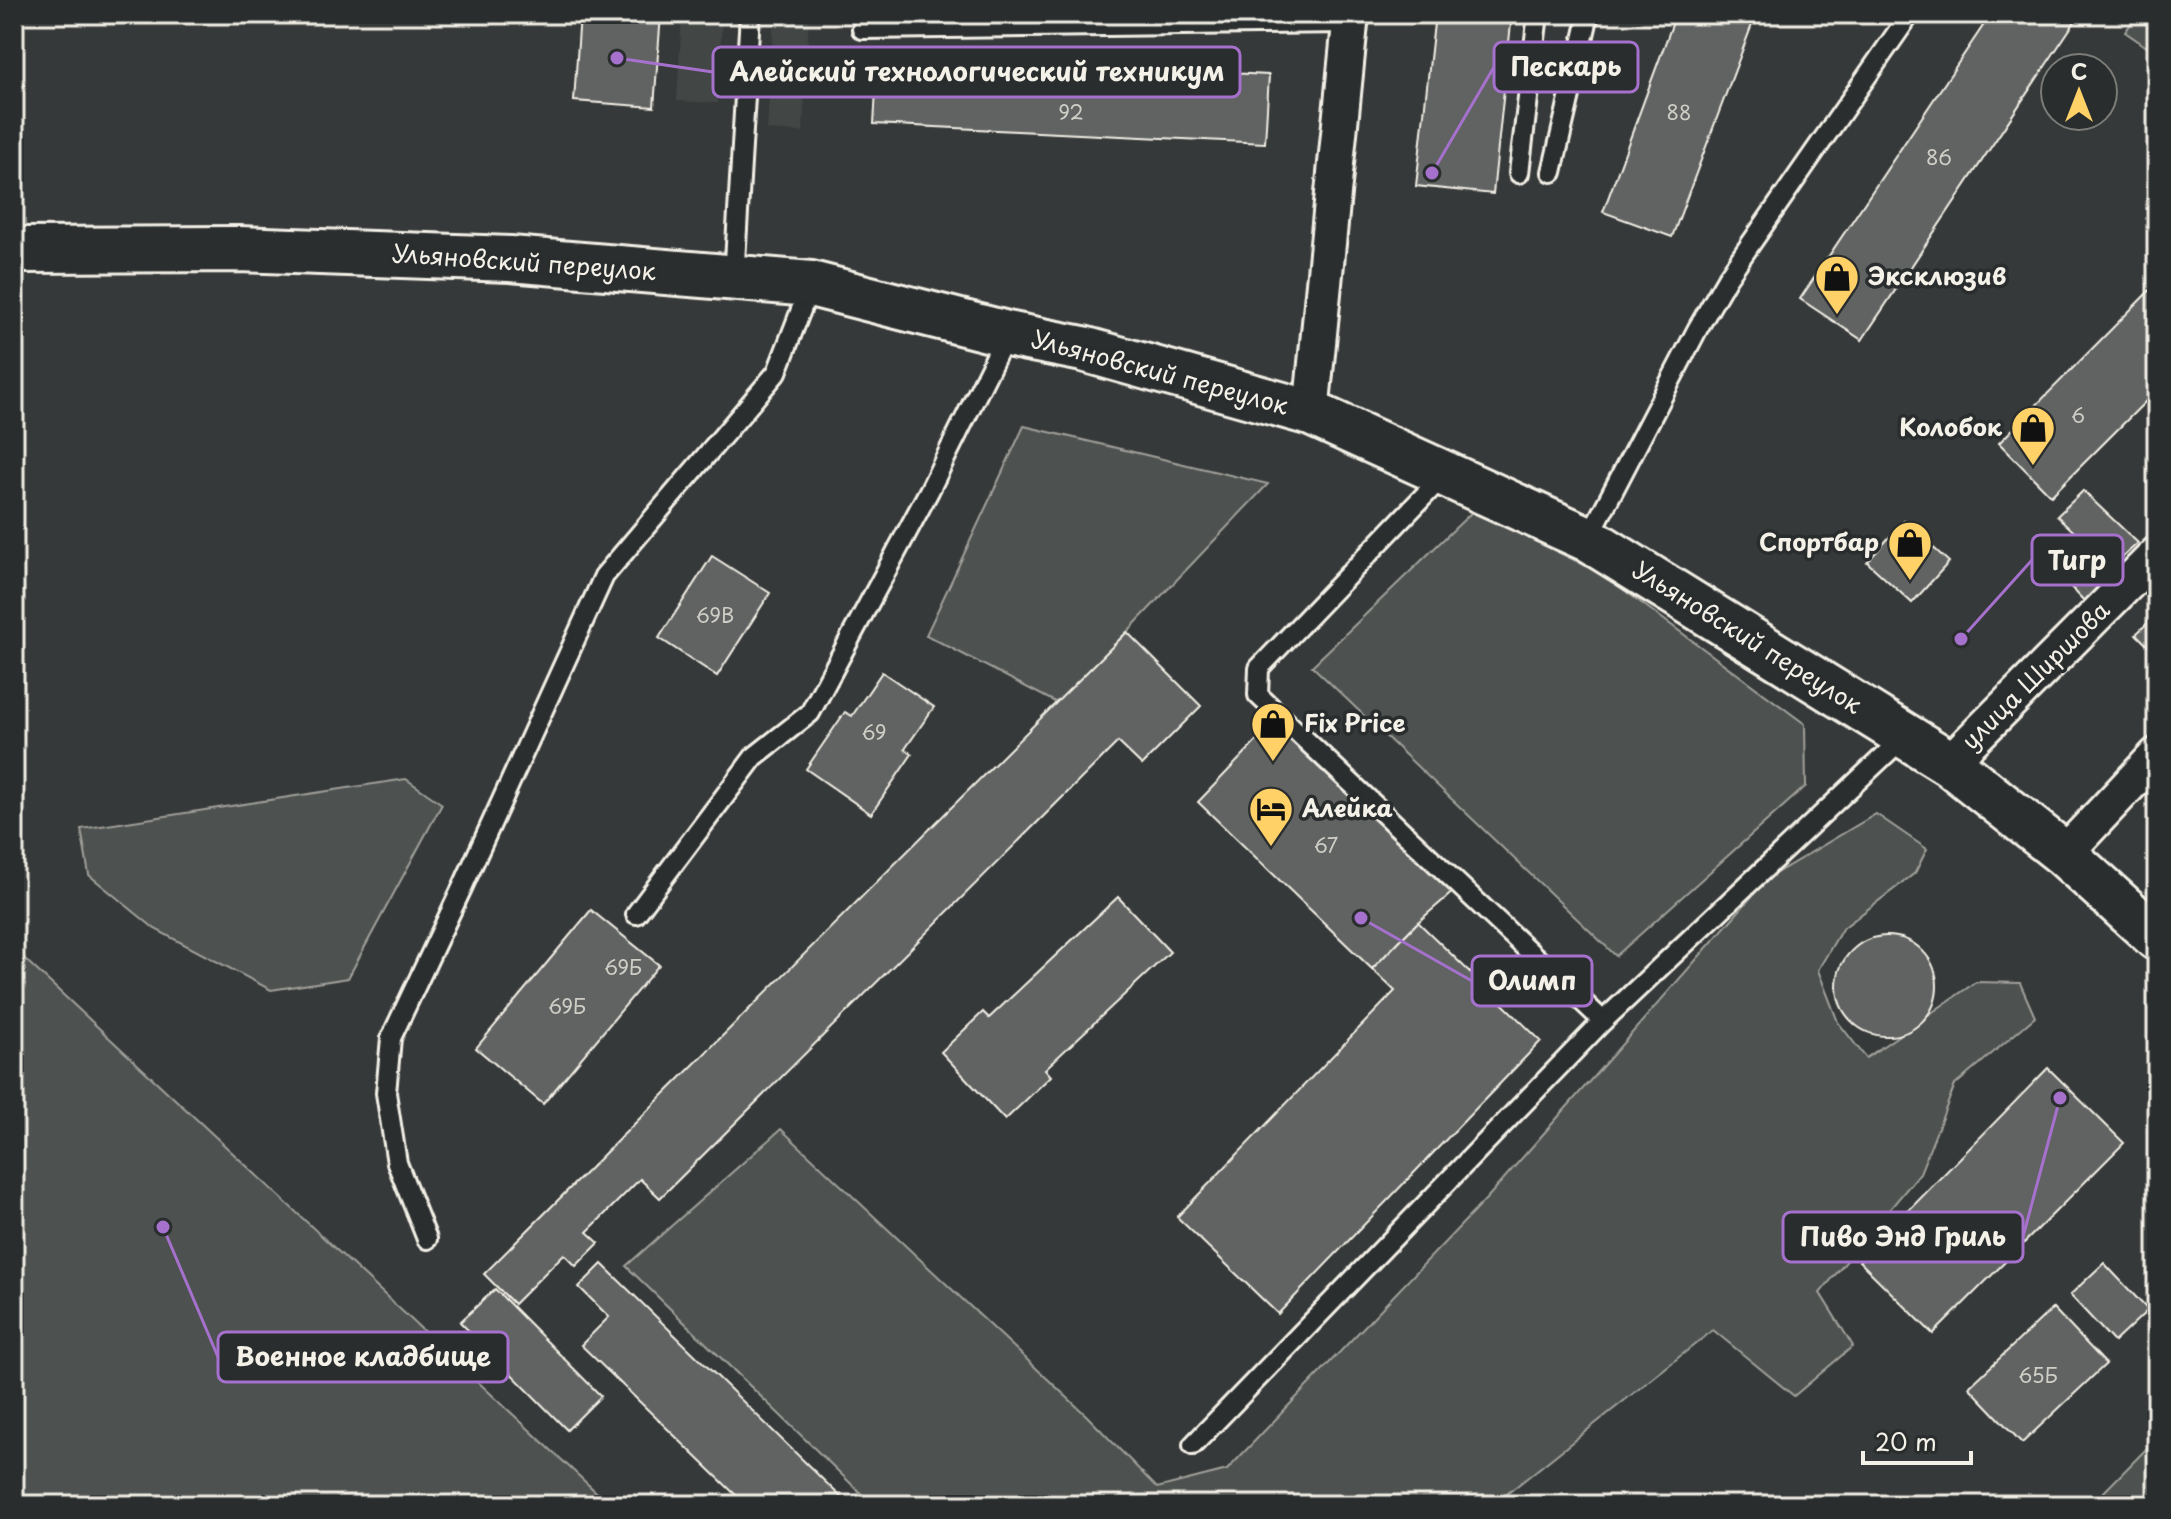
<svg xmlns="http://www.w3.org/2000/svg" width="2171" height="1519" font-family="'Playpen Sans',sans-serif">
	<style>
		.built { fill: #434645 }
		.green { fill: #4e514f; stroke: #a1a19c; stroke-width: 2 }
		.building { fill: #616362; stroke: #f4f1e8; stroke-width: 2 }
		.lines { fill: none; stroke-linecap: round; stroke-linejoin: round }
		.lane-casing { stroke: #f4f1e8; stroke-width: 24 }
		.street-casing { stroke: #f4f1e8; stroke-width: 40 }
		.secondary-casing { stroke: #f4f1e8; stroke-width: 50 }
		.lane { stroke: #2a2d2e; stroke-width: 18 }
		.street { stroke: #2a2d2e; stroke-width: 34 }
		.secondary { stroke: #2a2d2e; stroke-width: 44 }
		.labels { text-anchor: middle; stroke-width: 7; stroke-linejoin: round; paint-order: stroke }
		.number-label { font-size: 20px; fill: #cfcec6 }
		.street-label { font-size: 24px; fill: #f4f1e8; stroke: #2a2d2e }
		.poi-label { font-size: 24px; font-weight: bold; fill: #f4f1e8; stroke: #2a2d2e; text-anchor: start }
		.leader { fill: none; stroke: #a571cd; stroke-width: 3 }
		.callout-dot { fill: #a571cd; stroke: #2a2d2e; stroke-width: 3 }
		.callout { fill: #2a2d2e; stroke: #a571cd; stroke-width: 3 }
		.callout-label { font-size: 26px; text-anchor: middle; font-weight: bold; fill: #f4f1e8 }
	</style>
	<rect width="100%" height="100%" fill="#363939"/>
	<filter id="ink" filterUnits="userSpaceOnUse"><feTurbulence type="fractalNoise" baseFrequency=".0125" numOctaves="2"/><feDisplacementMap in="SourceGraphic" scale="16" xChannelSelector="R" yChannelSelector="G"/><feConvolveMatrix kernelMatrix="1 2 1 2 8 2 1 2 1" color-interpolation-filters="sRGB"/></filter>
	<g filter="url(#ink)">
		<!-- built -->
		<g class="built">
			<path d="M682 14H722L718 103 677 101Z"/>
			<path d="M774 14H809L803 132 767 130Z"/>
		</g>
		<!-- green -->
		<g class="green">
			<path d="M2138 14H2157V54L2125 32Z"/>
			<path d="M1024 426 1268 484 1127 632 1057 703 926 635Z"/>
			<path d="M1473 511 1601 573 1805 724 1806 786 1616 956 1312 666Z"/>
			<path d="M406 779 442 804 348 978 271 990 155 929 89 875 81 829Z"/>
			<path d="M1876 814 1927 849 1915 873 1842 929 1818 970 1838 1022 1866 1058 1976 982 2020 983 2035 1017 1955 1085 1920 1173 1820 1293 1853 1346 1794 1396 1713 1330 1493 1505H873L626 1266 781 1129 1087 1416 1157 1488 1227 1470 1487 1198 1768 878Z"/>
			<path d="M14 949 610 1505H14Z"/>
			<path d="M2157 1438V1505H2091Z"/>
		</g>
		<!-- building -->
		<g class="building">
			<path d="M580 14H661L654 107 574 101Z"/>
			<path d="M1435 14H1512L1493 194 1416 186Z"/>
			<path d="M1676 14H1756L1672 237 1603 212Z"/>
			<path d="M1991 14H2074L2078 17 1862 340 1800 299Z"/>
			<path d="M878 56 1269 75 1265 143 874 124Z"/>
			<path d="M2157 283V390L2051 496 1999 443Z"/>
			<path d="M2083 491 2138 543 2112 567 2057 516Z"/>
			<path d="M1904 521 1949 562 1912 603 1867 562Z"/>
			<path d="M2090 555 2115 582 2089 606 2064 580Z"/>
			<path d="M712 556 770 593 717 676 659 638Z"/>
			<path d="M2157 614V655L2136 634Z"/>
			<path d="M1127 632 1201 706 1142 765 1118 742 660 1198 640 1179 587 1232 599 1243 576 1266 564 1254 514 1304 484 1274Z"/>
			<path d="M882 672 934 707 905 749 912 754 871 814 806 769 845 712 852 716Z"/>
			<path d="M1275 722 1455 890 1418 922 1372 969 1198 802Z"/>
			<path d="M1118 897 1170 952 1045 1069 1051 1076 1005 1120 941 1052 983 1012 989 1018Z"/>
			<path d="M591 910 659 965 543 1104 476 1048Z"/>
			<path d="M1418 922 1541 1041 1278 1314 1177 1217 1395 991 1372 969Z"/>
			<circle cx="1887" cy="986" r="50"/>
			<path d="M2048 1068 2124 1143 1933 1334 1859 1261Z"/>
			<path d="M2104 1263 2148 1310 2114 1342 2070 1295Z"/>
			<path d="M602 1264 849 1505H746L581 1345 609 1317 579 1287Z"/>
			<path d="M495 1289 601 1396 567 1430 460 1322Z"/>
			<path d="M2053 1308 2106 1364 2022 1443 1969 1387Z"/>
		</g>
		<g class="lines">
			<!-- lane casing -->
			<g class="lane-casing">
				<g id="lane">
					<path d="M862 29 1350 23"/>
					<path d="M1552 172 1589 14"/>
					<path d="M1519 173 1538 14"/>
					<path d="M734 278 750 14"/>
					<path d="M1445 474 1259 668 1258 695 1603 1021 1904 737"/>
					<path d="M1588 539 1698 328 1727 278 1910 14"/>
					<path d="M636 914 754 757 810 713 929 491 1007 334"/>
					<path d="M427 1239 397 1163 386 1093 391 1038 462 888 604 576 777 372 811 284"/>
					<path d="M1193 1445 1603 1021"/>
				</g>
			</g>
			<!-- street casing -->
			<g class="street-casing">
				<g id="street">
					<path d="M1311 413 1351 14"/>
					<path d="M1949 763 2157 554"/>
					<path d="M2064 854 2157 755"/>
				</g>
			</g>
			<!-- secondary casing -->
			<g class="secondary-casing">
				<path id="secondary" d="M14 250 239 249 510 259 811 284 1007 334 1083 349 1311 413 1588 539 1949 763 2064 854 2157 938"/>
			</g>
			<!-- lane -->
			<use href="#lane" class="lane"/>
			<!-- street -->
			<use href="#street" class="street"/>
			<!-- secondary -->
			<use href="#secondary" class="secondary"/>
		</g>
	</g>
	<!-- icons -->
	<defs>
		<g id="shop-pin" transform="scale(2.3)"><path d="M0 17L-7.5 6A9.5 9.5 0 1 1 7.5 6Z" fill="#ffd166" stroke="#2a2d2e"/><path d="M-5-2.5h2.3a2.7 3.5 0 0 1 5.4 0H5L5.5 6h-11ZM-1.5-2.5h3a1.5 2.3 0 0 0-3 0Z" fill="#111"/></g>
		<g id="hotel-pin" transform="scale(2.3)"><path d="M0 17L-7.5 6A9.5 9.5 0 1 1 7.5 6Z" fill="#ffd166" stroke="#2a2d2e"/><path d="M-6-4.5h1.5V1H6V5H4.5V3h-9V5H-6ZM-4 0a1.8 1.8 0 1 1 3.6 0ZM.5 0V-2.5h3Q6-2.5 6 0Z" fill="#111"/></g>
	</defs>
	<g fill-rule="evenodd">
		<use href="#shop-pin" x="1837" y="277"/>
		<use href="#shop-pin" x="2033" y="428"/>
		<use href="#shop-pin" x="1910" y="543"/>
		<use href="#shop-pin" x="1273" y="724"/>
		<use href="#hotel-pin" x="1271" y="809"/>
	</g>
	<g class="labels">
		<!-- number labels -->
		<g class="number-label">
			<text x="1071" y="120">92</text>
			<text x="1679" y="120">88</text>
			<text x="1939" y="165">86</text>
			<text x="2078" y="423">6</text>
			<text x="715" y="623">69В</text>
			<text x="874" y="740">69</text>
			<text x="1326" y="853">67</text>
			<text x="623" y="975">69Б</text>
			<text x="567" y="1014">69Б</text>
			<text x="2038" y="1383">65Б</text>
		</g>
		<!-- street labels -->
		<g class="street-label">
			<text transform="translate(524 263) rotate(4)" y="8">Ульяновский переулок</text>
			<text transform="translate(1160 373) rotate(15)" y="8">Ульяновский переулок</text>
			<text transform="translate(1747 638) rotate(32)" y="8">Ульяновский переулок</text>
			<text transform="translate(2036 676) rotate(-45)" y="8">улица Ширшова</text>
		</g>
		<!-- poi labels -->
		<g class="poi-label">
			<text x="1868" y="285">Эксклюзив</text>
			<text x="2002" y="436" text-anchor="end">Колобок</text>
			<text x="1879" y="551" text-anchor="end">Спортбар</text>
			<text x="1304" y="732">Fix Price</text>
			<text x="1302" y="817">Алейка</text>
		</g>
	</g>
	<!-- callouts -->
	<path class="leader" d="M1432 173L1494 67M617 58L713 72M1961 639L2032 560M1361 918L1472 981M2060 1098L2023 1237M163 1227L218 1357"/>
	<g class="callout-dot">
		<circle cx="1432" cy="173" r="8"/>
		<circle cx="617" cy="58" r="8"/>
		<circle cx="1961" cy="639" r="8"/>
		<circle cx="1361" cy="918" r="8"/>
		<circle cx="2060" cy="1098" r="8"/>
		<circle cx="163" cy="1227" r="8"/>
	</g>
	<g class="callout">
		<rect x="1494" y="42" width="144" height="50" rx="8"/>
		<rect x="713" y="47" width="527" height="50" rx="8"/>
		<rect x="2032" y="535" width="91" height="50" rx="8"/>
		<rect x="1472" y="956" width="120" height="50" rx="8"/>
		<rect x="1783" y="1212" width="240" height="50" rx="8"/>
		<rect x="218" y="1332" width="290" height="50" rx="8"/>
	</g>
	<g class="callout-label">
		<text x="1566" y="76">Пескарь</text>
		<text x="977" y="81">Алейский технологический техникум</text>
		<text x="2077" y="570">Тигр</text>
		<text x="1532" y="990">Олимп</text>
		<text x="1903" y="1246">Пиво Энд Гриль</text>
		<text x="363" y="1366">Военное кладбище</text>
	</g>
	<!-- margin -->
	<rect width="2171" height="1519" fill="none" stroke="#2a2d2e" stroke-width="48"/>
	<rect x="24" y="24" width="2123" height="1471" fill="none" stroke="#f4f1e8" stroke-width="3" filter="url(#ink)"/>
	<!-- north arrow -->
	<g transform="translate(2079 92)"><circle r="38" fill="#2a2d2e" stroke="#7b7b78" stroke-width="2"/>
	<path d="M0-6L14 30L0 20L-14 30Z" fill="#ffd166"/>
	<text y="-12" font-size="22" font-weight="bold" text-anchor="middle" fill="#f4f1e8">С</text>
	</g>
	<!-- scale -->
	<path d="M1863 1451v12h108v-12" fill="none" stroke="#f4f1e8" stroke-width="4"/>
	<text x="1875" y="1451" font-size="24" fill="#f4f1e8" stroke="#2a2d2e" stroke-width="6" paint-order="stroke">20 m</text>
</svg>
